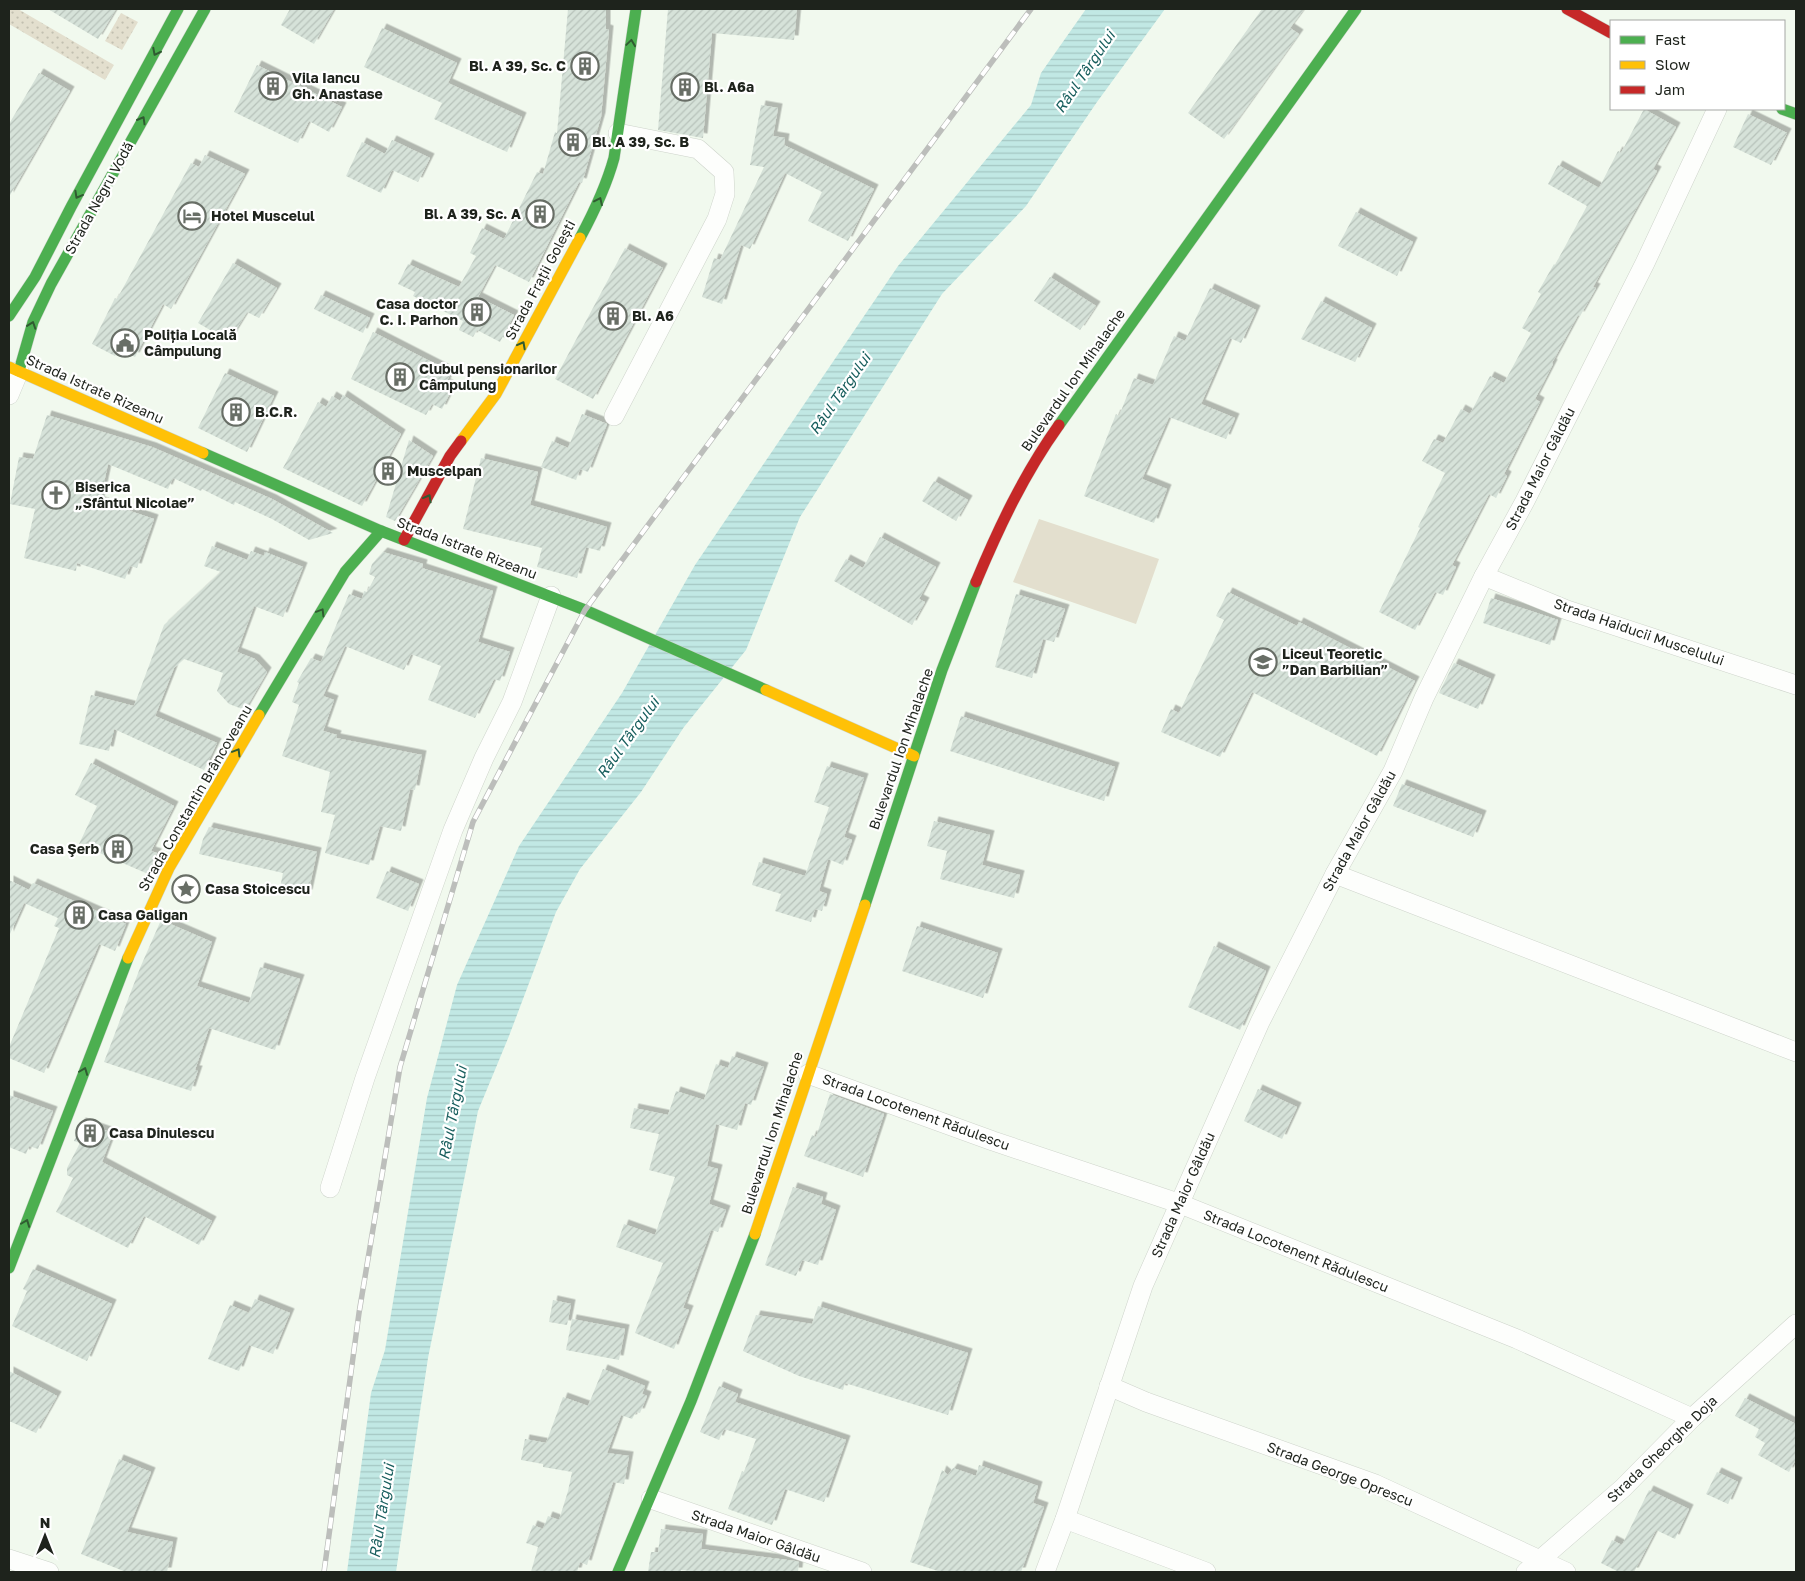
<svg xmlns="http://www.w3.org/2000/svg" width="1805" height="1581" font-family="'Golos Text',sans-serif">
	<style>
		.green { fill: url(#green-dots) }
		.pitch { fill: #e3dfce }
		.water { fill: url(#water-rules) }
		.building { fill: url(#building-hatch); filter: url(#shadow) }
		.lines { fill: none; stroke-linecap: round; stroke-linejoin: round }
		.street-casing { stroke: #ced4cb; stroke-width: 20 }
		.fast-casing { stroke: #ced4cb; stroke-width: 12 }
		.slow-casing { stroke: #ced4cb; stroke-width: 12 }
		.jam-casing { stroke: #ced4cb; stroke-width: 12 }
		.street { stroke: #fdfefc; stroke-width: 19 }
		.fast { stroke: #4caf50; stroke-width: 11 }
		.slow { stroke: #ffc107; stroke-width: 11 }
		.jam { stroke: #c62828; stroke-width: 11 }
		.rail-casing { stroke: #bcbebb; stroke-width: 5.5 }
		.rail { stroke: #fff; stroke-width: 4; stroke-dasharray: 11; stroke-linecap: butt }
		.oneway { stroke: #305b31 }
		.labels { text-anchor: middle; stroke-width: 4.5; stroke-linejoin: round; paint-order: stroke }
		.poi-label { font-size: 14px; font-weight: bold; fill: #1e231c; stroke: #fff; text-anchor: start }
		.street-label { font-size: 14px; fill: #1e231c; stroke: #fff }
		.water-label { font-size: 15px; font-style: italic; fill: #195f5e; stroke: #fff }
	</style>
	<defs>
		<pattern id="green-dots" width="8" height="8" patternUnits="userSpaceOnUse" patternTransform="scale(1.25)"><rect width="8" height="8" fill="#e3dfce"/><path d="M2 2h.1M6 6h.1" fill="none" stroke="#c2bfb0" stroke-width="1.8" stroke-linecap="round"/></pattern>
		<pattern id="water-rules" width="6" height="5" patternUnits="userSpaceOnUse" patternTransform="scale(1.25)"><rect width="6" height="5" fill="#c1e8e4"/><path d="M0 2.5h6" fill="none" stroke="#a5c7c3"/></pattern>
		<pattern id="building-hatch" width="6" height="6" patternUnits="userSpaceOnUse" patternTransform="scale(1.25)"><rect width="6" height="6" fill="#d6e2d9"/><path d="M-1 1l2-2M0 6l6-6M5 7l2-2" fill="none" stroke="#b7c2ba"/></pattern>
		<filter id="shadow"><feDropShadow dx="4.5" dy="-4.5" stdDeviation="0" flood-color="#0004"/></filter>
	</defs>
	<rect width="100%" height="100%" fill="#f1f9ee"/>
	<!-- green -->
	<g class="green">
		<path d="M9 9H18L114 65 105 80 9 24Z"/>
		<path d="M121 13 138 22 122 50 105 41Z"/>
	</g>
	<!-- pitch -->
	<path class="pitch" d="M1039 519 1159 559 1136 624 1013 582Z"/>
	<!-- water -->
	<path class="water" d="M1086 9H1165L1097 102 1026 206 942 294 800 517 746 650 684 727 641 792 580 869 556 912 509 1036 478 1111 428 1358 396 1572H347L371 1393 385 1350 427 1098 457 985 519 846 622 693 695 565 898 266 1031 105 1041 73Z"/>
	<!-- building -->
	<g class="building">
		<path d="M48 9H116L98 39Z"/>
		<path d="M290 9H334L314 44 281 25Z"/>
		<path d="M568 9H606V29L609 30 601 117 582 183 579 182 529 282 495 265 478 297 514 315 500 342 477 330 473 337 459 330 463 321 413 296 415 292 398 284 408 264 459 287 476 256 470 253 482 228 504 239 537 172 543 174 555 132 557 133Z"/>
		<path d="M668 9H797L794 40 712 33 703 138 658 130Z"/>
		<path d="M1262 9H1304L1290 28 1299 34 1224 139 1188 113Z"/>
		<path d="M382 28 457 63 448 83 522 117 507 152 434 119 442 103 364 67Z"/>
		<path d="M257 65 342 107 329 132 309 121 298 143 234 112Z"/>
		<path d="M39 73 70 91 9 197V124Z"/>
		<path d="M761 105 778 108 773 136 785 138 784 145 874 189 848 241 808 221 822 192 785 173 750 249 741 245 722 304 702 297 714 258 720 260 764 167 750 165Z"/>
		<path d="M1644 109 1676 127 1653 169 1657 171 1593 287 1596 288 1580 316 1578 315 1552 363 1553 364 1535 399 1540 402 1504 474 1507 476 1496 498 1489 494 1452 565 1456 567 1443 595 1435 592 1415 630 1379 612 1420 528 1418 527 1445 473 1422 461 1434 439 1443 443 1461 409 1470 414 1490 376 1504 383 1531 333 1522 328 1541 294 1538 292 1554 264 1555 265 1587 206 1548 184 1558 165 1599 188 1618 151 1621 153Z"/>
		<path d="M1748 114 1787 133 1771 165 1733 147Z"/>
		<path d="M392 140 430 158 418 182 392 170 381 193 346 176 362 142 385 154Z"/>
		<path d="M205 155 245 174 171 309 163 304 135 357 119 349 115 356 92 344 115 298 117 299 191 163 199 167Z"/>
		<path d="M1356 212 1413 242 1397 276 1338 246Z"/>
		<path d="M625 248 663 268 593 399 555 379Z"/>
		<path d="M233 263 277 288 259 318 247 312 229 341 198 323Z"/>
		<path d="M1050 277 1096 306 1080 330 1034 301Z"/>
		<path d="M1210 288 1256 310 1241 343 1230 338 1201 404 1235 418 1226 439 1169 417 1142 479 1167 489 1154 523 1084 496 1116 414 1119 416 1134 378 1153 385 1174 336 1185 341Z"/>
		<path d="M321 295 370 318 363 333 314 309Z"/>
		<path d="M1321 301 1372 328 1355 362 1301 339Z"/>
		<path d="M373 332 451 372 446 383 453 387 442 409 432 404 426 415 351 379Z"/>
		<path d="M225 373 274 396 247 452 198 428Z"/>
		<path d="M343 395 401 434 362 506 283 468 318 402 326 407 332 396 340 401Z"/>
		<path d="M582 414 607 424 588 472 580 469 576 480 541 467 552 441 568 448Z"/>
		<path d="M47 415 152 447 272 499 333 533 309 540 272 519 235 502 234 505 202 489 201 491 173 478 168 489 108 464 100 501 154 519 137 568 130 566 125 579 77 563 76 571 24 558 35 509 10 504 19 457 33 459Z"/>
		<path d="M409 440 433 456 395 521 386 517Z"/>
		<path d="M481 458 538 472 530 505 607 527 600 551 586 547 577 578 537 567 542 548 463 529Z"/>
		<path d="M934 481 968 500 956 521 922 501Z"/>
		<path d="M880 537 936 567 919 599 925 602 912 625 834 581 846 559 863 568Z"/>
		<path d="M212 546 247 560 251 551 264 556 265 552 303 567 283 617 254 606 237 652 255 659 267 672 245 710 229 704 217 691 223 673 184 659 174 668 155 716 217 743 204 770 114 729 109 751 79 744 91 695 134 706 164 625 221 572 204 566Z"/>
		<path d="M383 552 423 564 422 568 493 591 478 642 510 652 500 681 494 679 475 718 428 700 441 666 411 654 404 670 345 646 323 696 334 700 323 731 337 735 336 738 422 755 415 790 410 789 401 831 380 826 369 865 325 853 335 815 321 812 330 772 282 756 299 705 292 702 299 683 297 682 311 658 321 662 349 594 362 599 364 591 367 592 375 577 369 574 372 564Z"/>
		<path d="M1228 592 1297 626 1299 622 1415 681 1377 756 1252 692 1220 757 1161 732 1171 709 1179 713 1224 620 1216 616Z"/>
		<path d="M1016 594 1065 609 1054 642 1043 639 1032 678 995 667Z"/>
		<path d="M1491 598 1558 620 1550 645 1483 623Z"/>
		<path d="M1454 663 1491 679 1478 709 1439 693Z"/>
		<path d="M961 716 1115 767 1104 801 950 751Z"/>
		<path d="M91 763 174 806 151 851 157 853 148 874 79 844 97 806 75 795Z"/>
		<path d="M827 766 864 778 844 837 852 840 843 865 828 859 819 891 827 894 822 911 815 909 811 922 775 911 781 894 752 885 759 862 805 876 829 807 814 802Z"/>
		<path d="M1402 784 1482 815 1473 837 1393 806Z"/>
		<path d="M934 821 990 835 982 865 1020 875 1014 898 940 879 947 851 927 846Z"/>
		<path d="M209 827 317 852 308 894 280 888 283 873 199 854 203 839Z"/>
		<path d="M387 871 419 884 408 911 376 898Z"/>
		<path d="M9 880 29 890 33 883 126 924 115 951 99 944 44 1073 9 1058V1047L59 928 54 926 58 918 24 903 9 936Z"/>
		<path d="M161 920 212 942 197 986 249 1003 260 967 300 979 275 1050 209 1028 195 1070H198L191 1091 104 1062 140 968Z"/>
		<path d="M917 926 998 953 983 998 902 971Z"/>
		<path d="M1214 946 1266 971 1240 1030 1188 1007Z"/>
		<path d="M732 1056 764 1067 751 1105 745 1103 737 1130 716 1124 707 1166 718 1169 709 1204 726 1210 718 1232 711 1230 683 1308 689 1310 674 1349 635 1333 663 1263 616 1247 624 1224 655 1235 675 1177 649 1170 659 1134 630 1128 634 1108 668 1115 676 1091 704 1100 716 1064 728 1068Z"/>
		<path d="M1258 1089 1297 1107 1282 1139 1244 1121Z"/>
		<path d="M830 1094 884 1114 863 1177 804 1156 812 1135 816 1137Z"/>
		<path d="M9 1095 53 1111 38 1149 29 1146 26 1154 9 1147Z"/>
		<path d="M81 1122 113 1133 102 1162 212 1221 199 1245 144 1216 128 1248 56 1212 73 1178 67 1175V1168L80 1143 74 1141Z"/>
		<path d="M793 1187 823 1197 821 1204 836 1210 818 1265 802 1260 796 1276 765 1265Z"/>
		<path d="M33 1269 112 1304 87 1361 12 1326 27 1291 23 1289Z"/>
		<path d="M255 1299 290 1313 273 1354 249 1345 239 1371 208 1359 230 1305 249 1313Z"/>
		<path d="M553 1300 571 1304 567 1325 549 1322Z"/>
		<path d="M818 1306 968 1353 948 1415 845 1383 843 1390 799 1376 743 1351 756 1315 812 1324Z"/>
		<path d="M572 1319 625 1329 619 1360 566 1350Z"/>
		<path d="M603 1369 645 1386 642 1394 647 1396 640 1413 636 1412 632 1419 621 1415 607 1453 629 1456 624 1484 613 1482 587 1565 580 1562 577 1572H531L538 1547 526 1543 533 1525 543 1529 548 1516 559 1520 568 1491 572 1472 543 1467V1464L521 1460 525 1439 546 1443 563 1397 588 1406Z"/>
		<path d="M9 1371 57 1396 36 1433 9 1421Z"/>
		<path d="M719 1386 738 1394 735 1402 846 1440 824 1502 785 1489 772 1525 728 1509 742 1471 744 1472 756 1439 724 1429 719 1440 700 1432Z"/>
		<path d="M1745 1398 1796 1424V1459L1789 1472 1758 1455 1765 1443 1755 1437 1759 1429 1735 1416Z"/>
		<path d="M119 1459 151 1472 127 1532 173 1542 167 1572H126L81 1554Z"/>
		<path d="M979 1465 1038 1486 1033 1503 1044 1507 1021 1572H941L910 1562 942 1470 948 1475 953 1468 976 1476Z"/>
		<path d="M1717 1472 1738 1482 1728 1504 1706 1494Z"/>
		<path d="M1649 1490 1689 1509 1675 1539 1656 1530 1634 1572H1619L1601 1563 1612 1540 1622 1545Z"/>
		<path d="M661 1529 703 1534 701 1549 795 1561 799 1562 798 1572H699L681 1570V1572H648L651 1552H658Z"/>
	</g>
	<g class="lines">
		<!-- street casing -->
		<g class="street-casing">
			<g id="street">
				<path d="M9 395 19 371"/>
				<path d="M614 416 717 219 725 194 724 172 698 149 618 133"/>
				<path d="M1484 576 1567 610 1796 685"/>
				<path d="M1335 874 1796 1052"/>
				<path d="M808 1074 993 1141 1178 1203 1517 1339 1692 1418"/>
				<path d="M330 1188 365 1078 453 830 484 758 512 702 551 596"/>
				<path d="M1109 1386 1146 1402 1375 1484 1566 1572"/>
				<path d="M651 1499 862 1572"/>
				<path d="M1065 1519 1206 1572"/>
				<path d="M9 1559 49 1572"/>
				<path d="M1045 1572 1065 1519 1143 1286 1260 1022 1335 874 1393 771 1424 698 1484 576 1525 501 1645 263 1717 109"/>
				<path d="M1526 1572 1623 1488 1692 1418 1796 1324"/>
			</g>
		</g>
		<!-- fast casing -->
		<g class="fast-casing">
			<g id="fast">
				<path d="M1782 109 1796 114"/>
				<path d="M580 238C594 212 606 187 614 158L636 9"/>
				<path d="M9 316 35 277 71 207 178 9"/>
				<path d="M19 371 33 322 51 284 205 9"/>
				<path d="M1059 425 1356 9"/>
				<path d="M203 453 381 531 585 610 766 690"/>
				<path d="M259 715 345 572 381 531"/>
				<path d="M865 905 942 670 976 582"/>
				<path d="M9 1268 128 958"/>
				<path d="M618 1572 691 1401 755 1234"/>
			</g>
		</g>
		<!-- slow casing -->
		<g class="slow-casing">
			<g id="slow">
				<path d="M9 367 203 453"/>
				<path d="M461 441 496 394 580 238"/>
				<path d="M766 690 914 756"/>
				<path d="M128 958 169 868 259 715"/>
				<path d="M755 1234 865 905"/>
			</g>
		</g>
		<!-- jam casing -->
		<g class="jam-casing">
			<g id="jam">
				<path d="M1567 9 1611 33"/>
				<path d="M404 540 450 456 461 441"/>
				<path d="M976 582C999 527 1024 474 1059 425"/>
			</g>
		</g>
		<!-- street -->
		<use href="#street" class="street"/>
		<!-- fast -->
		<use href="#fast" class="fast"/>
		<!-- slow -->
		<use href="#slow" class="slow"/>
		<!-- jam -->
		<use href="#jam" class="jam"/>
		<!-- rail casing -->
		<g class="rail-casing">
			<path id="rail" d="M324 1572 359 1313 400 1067 473 822 585 610 1031 9"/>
		</g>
		<!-- rail -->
		<use href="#rail" class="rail"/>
	</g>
	<!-- one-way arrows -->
	<defs><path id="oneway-chevron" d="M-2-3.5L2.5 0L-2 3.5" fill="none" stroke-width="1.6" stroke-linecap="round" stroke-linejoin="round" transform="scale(1.25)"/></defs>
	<g class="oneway">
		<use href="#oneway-chevron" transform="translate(631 43) rotate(-82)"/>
		<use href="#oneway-chevron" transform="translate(156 52) rotate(117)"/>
		<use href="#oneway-chevron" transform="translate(142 120) rotate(-60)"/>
		<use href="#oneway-chevron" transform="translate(78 195) rotate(119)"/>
		<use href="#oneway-chevron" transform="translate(599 201) rotate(-65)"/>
		<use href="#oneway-chevron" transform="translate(32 325) rotate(-71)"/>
		<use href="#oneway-chevron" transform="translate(522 345) rotate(-62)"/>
		<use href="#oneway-chevron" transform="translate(428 498) rotate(-61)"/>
		<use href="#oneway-chevron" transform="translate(321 612) rotate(-59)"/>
		<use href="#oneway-chevron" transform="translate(237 752) rotate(-59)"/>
		<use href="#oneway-chevron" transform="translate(84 1071) rotate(-69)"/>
		<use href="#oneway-chevron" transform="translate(26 1223) rotate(-69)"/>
	</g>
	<!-- icons -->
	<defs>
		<g id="building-ring" transform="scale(1.4375)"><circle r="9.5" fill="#fff" stroke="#686e66" stroke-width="1.5"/><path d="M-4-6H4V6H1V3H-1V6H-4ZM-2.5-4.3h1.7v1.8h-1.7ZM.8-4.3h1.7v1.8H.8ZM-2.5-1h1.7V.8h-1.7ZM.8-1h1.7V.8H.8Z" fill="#686e66"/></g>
		<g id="hotel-ring" transform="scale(1.4375)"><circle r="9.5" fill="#fff" stroke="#686e66" stroke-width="1.5"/><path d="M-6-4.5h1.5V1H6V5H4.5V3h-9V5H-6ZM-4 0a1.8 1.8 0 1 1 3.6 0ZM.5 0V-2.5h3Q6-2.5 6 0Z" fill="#686e66"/></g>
		<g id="civic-ring" transform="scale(1.4375)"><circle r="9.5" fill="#fff" stroke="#686e66" stroke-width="1.5"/><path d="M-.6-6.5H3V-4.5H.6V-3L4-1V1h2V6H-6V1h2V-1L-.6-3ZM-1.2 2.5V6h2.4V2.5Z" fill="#686e66"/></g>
		<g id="church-ring" transform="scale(1.4375)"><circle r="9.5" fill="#fff" stroke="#686e66" stroke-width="1.5"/><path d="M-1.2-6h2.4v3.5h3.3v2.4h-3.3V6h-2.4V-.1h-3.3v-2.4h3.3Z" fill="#686e66"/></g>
		<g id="school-ring" transform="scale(1.4375)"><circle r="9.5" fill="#fff" stroke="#686e66" stroke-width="1.5"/><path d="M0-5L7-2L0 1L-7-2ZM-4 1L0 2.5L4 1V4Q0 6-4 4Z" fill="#686e66"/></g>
		<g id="sight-ring" transform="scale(1.4375)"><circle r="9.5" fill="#fff" stroke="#686e66" stroke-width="1.5"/><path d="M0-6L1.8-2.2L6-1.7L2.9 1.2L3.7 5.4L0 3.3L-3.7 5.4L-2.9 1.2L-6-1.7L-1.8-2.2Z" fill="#686e66"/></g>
	</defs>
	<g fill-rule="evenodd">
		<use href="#building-ring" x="585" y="66"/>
		<use href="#building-ring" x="273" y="86"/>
		<use href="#building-ring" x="685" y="87"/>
		<use href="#building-ring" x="573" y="142"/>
		<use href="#building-ring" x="540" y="214"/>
		<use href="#hotel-ring" x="192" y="216"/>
		<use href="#building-ring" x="477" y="312"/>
		<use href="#building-ring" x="613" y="316"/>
		<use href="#civic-ring" x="125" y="343"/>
		<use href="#building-ring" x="400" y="377"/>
		<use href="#building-ring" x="236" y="412"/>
		<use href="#building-ring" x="388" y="471"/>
		<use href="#church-ring" x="56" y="495"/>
		<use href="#school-ring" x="1263" y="662"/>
		<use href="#building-ring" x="118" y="849"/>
		<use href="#sight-ring" x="186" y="889"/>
		<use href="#building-ring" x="79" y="915"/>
		<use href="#building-ring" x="90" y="1133"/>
	</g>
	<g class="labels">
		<!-- poi labels -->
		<g class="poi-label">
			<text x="566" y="71" text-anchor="end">Bl. A 39, Sc. C</text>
			<text x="292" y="83">Vila Iancu<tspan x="292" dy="16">Gh. Anastase</tspan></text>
			<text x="704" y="92">Bl. A6a</text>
			<text x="592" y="147">Bl. A 39, Sc. B</text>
			<text x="521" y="219" text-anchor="end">Bl. A 39, Sc. A</text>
			<text x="211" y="221">Hotel Muscelul</text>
			<text x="458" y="309" text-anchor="end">Casa doctor<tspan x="458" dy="16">C. I. Parhon</tspan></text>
			<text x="632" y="321">Bl. A6</text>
			<text x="144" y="340">Poliția Locală<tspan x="144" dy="16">Câmpulung</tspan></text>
			<text x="419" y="374">Clubul pensionarilor<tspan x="419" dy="16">Câmpulung</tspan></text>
			<text x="255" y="417">B.C.R.</text>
			<text x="407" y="476">Muscelpan</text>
			<text x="75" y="492">Biserica<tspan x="75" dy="16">„Sfântul Nicolae”</tspan></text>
			<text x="1282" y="659">Liceul Teoretic<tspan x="1282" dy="16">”Dan Barbilian”</tspan></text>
			<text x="99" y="854" text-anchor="end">Casa Şerb</text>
			<text x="205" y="894">Casa Stoicescu</text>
			<text x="98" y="920">Casa Galigan</text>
			<text x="109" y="1138">Casa Dinulescu</text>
		</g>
		<!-- street labels -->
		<g class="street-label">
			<text transform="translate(99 198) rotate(-61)" y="5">Strada Negru Vodă</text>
			<text transform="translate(540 280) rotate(-62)" y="5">Strada Frații Golești</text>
			<text transform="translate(1073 380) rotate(-55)" y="5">Bulevardul Ion Mihalache</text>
			<text transform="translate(95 389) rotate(24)" y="5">Strada Istrate Rizeanu</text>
			<text transform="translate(1540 469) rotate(-63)" y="5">Strada Maior Gâldău</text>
			<text transform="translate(467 548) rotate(21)" y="5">Strada Istrate Rizeanu</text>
			<text transform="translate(1639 632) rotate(19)" y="5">Strada Haiducii Muscelului</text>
			<text transform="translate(901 749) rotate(-71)" y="5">Bulevardul Ion Mihalache</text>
			<text transform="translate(195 798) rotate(-60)" y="5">Strada Constantin Brâncoveanu</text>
			<text transform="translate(1359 831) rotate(-61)" y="5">Strada Maior Gâldău</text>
			<text transform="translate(916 1112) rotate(20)" y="5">Strada Locotenent Rădulescu</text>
			<text transform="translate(772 1133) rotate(-72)" y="5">Bulevardul Ion Mihalache</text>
			<text transform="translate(1183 1195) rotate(-66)" y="5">Strada Maior Gâldău</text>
			<text transform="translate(1296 1251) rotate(22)" y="5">Strada Locotenent Rădulescu</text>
			<text transform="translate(1662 1449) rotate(-44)" y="5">Strada Gheorghe Doja</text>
			<text transform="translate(1340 1474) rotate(21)" y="5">Strada George Oprescu</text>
			<text transform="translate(756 1536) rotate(19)" y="5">Strada Maior Gâldău</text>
		</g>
		<!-- water labels -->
		<g class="water-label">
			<text transform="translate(1085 72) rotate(-56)" y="5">Râul Târgului</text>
			<text transform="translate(840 394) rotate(-55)" y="5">Râul Târgului</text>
			<text transform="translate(628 738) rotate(-54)" y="5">Râul Târgului</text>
			<text transform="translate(453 1113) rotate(-79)" y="5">Râul Târgului</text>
			<text transform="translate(382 1511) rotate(-81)" y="5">Râul Târgului</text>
		</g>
	</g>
	<!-- border -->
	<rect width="1805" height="1581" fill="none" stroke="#1e231c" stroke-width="20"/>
	<!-- legend -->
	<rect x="1610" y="20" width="175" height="90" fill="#ffffff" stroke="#a5a7a4"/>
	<rect x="1620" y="36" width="25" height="8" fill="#4caf50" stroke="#a5a7a4"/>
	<text x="1655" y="45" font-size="15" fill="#1e231c">Fast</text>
	<rect x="1620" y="61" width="25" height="8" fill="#ffc107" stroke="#a5a7a4"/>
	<text x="1655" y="70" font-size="15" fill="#1e231c">Slow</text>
	<rect x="1620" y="86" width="25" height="8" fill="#c62828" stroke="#a5a7a4"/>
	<text x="1655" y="95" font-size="15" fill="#1e231c">Jam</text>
	<!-- north arrow -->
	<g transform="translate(45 1536)" stroke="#ffffff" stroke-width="4" paint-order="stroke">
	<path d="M0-4L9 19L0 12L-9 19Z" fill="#1e231c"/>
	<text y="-8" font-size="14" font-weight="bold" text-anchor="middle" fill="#1e231c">N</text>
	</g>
</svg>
